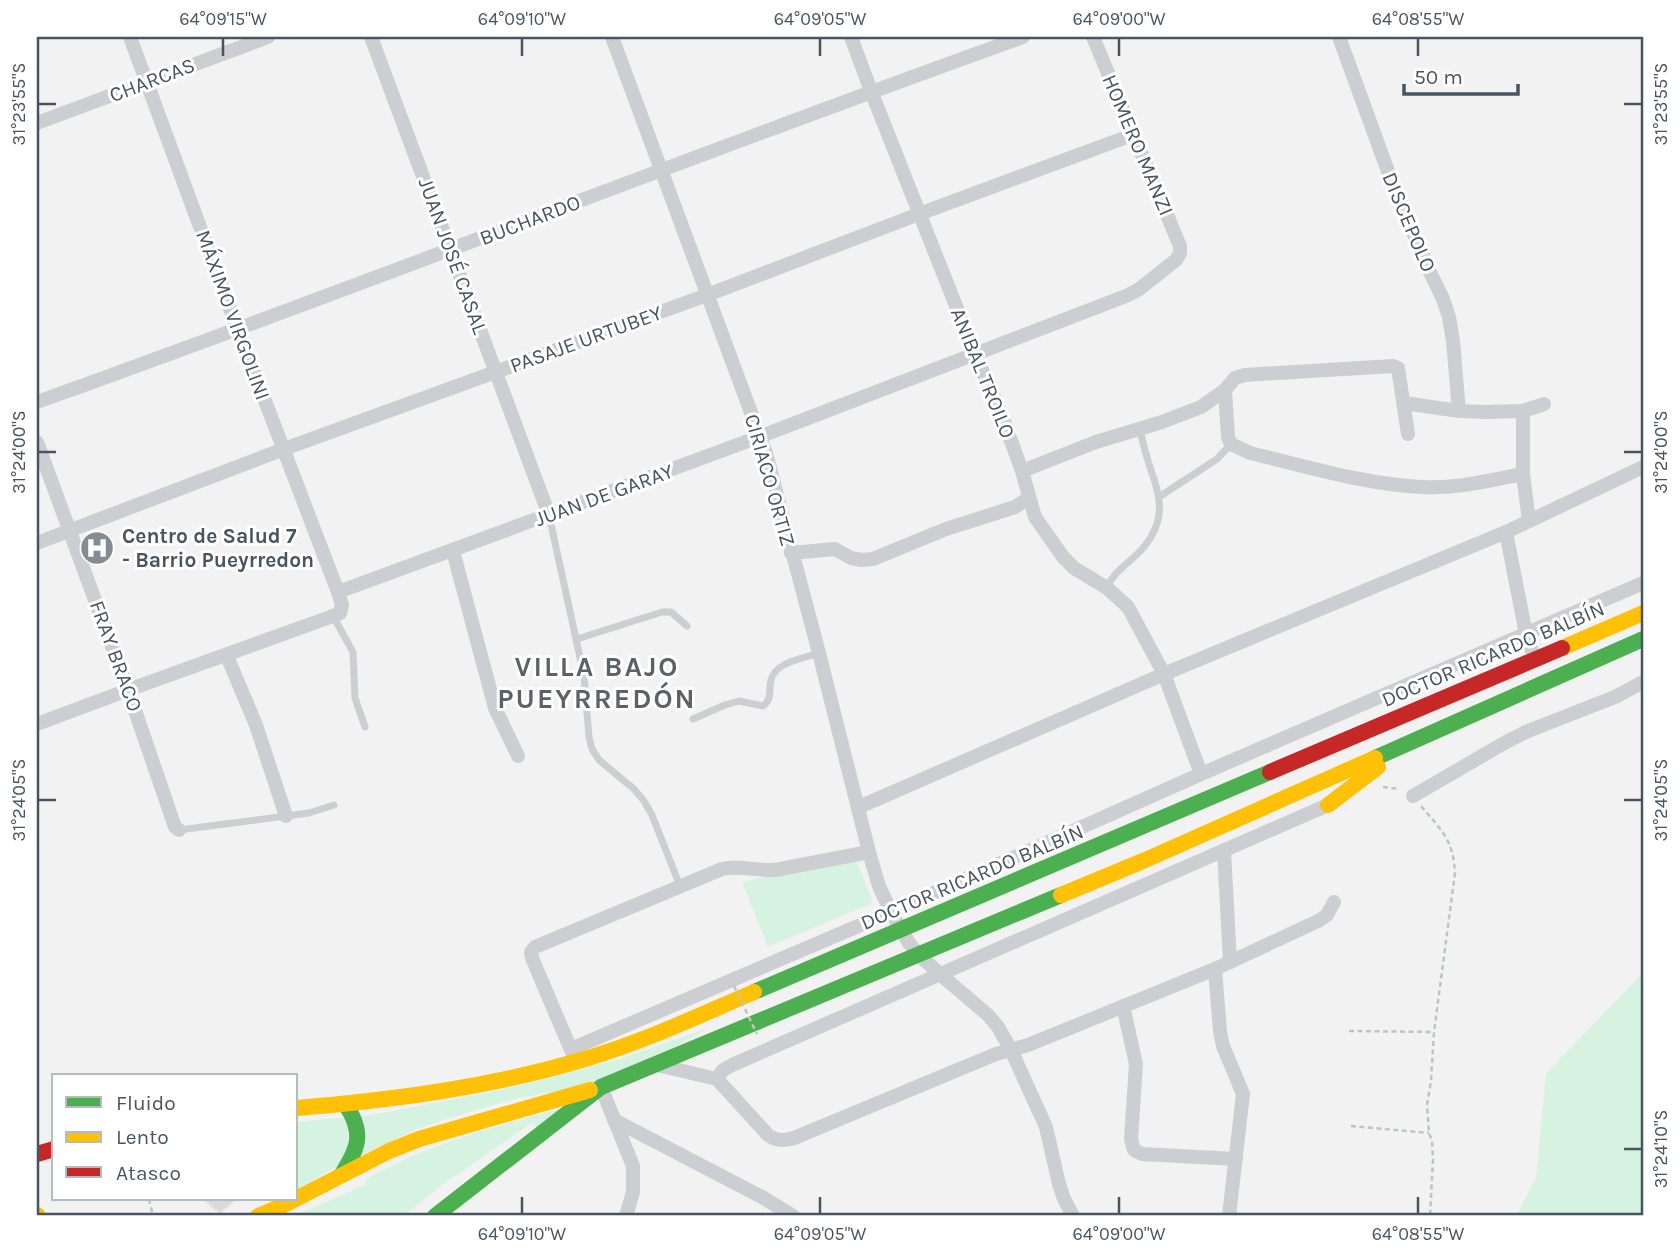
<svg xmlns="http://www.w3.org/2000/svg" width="1680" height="1253" font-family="Karla,sans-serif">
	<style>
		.green { fill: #d6f2e0 }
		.building { fill: #d9d9db; stroke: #e4e4e5; stroke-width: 2; filter: url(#shadow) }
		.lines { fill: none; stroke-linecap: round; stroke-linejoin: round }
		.path { stroke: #bac6c2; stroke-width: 2.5; stroke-dasharray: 5 3.5; stroke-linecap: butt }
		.lane { stroke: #ccced1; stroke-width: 7 }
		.street { stroke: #ccced1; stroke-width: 14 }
		.fast { stroke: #4caf50; stroke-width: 16 }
		.slow { stroke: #ffc107; stroke-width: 16 }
		.jam { stroke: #c62828; stroke-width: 16 }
		.path-bridge { stroke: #bac6c2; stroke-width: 2.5; stroke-dasharray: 5 3.5; stroke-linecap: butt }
		.ticks { fill: none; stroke: #485560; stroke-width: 2.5 }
		.labels { text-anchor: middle; stroke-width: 6; stroke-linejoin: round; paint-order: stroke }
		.street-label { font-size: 21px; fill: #485560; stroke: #fff }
		.poi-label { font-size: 21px; font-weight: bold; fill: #485560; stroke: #fff; text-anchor: start }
		.district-label { font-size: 28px; font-weight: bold; letter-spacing: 2px; fill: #5d6267; stroke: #fff }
		.neatline { fill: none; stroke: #485560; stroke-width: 2.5 }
		.ticks-label { font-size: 18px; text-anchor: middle; fill: #485560 }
	</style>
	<defs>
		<filter id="shadow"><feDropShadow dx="6" dy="-6" stdDeviation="0" flood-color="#0004"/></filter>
	</defs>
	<rect width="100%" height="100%" fill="#f3f2f2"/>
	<!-- green -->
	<g class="green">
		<path d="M855 857 873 903 768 947 742 882Z"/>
		<path d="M1643 973V1216H1516L1536 1178 1546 1073Z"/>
		<path d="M708 1028 637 1069 585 1086 514 1099 446 1119 417 1129 362 1155 361 1117 501 1090 620 1059Z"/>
		<path d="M572 1105 539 1130 533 1122 442 1185 403 1216H295L366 1184 365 1180C429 1142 502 1126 572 1105Z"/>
		<path d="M347 1117 350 1159 296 1190V1122Z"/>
	</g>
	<!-- building -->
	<path class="building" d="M203 1199H236L220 1213Z"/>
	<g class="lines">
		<!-- path -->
		<g class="path">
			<path d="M1383 787 1400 789"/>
			<path d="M1421 806C1442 831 1453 839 1455 873L1434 1032 1431 1081 1427 1105 1429 1133 1432 1141 1433 1159 1430 1216"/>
			<path d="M1349 1031 1434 1032"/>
			<path d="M1351 1126 1429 1133"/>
			<path d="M149 1199 153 1216"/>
		</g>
		<!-- lane -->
		<g class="lane">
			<path d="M1159 497 1217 459 1231 444"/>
			<path d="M549 515 584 676 589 737 592 749 599 760 634 789 644 801 652 815 680 886"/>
			<path d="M1107 587C1115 570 1131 562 1143 548 1169 517 1159 494 1148 461 1145 451 1142 440 1140 429"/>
			<path d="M333 616 353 652 355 698 365 727"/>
			<path d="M577 639 662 612H671L687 626"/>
			<path d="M693 719 725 705 739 701 763 706C773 698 768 691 771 680 775 662 804 658 819 653"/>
			<path d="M179 830 309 813 334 805"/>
		</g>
		<!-- street -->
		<g class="street">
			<path d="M130 37 238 330 338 592"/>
			<path d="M371 37 549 515"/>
			<path d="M612 37 766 453 819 653 869 852 879 886 891 912 909 943 918 954 941 975 988 1015 998 1027 1011 1050 1046 1127 1059 1184 1064 1199 1073 1216"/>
			<path d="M851 37 871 91 975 354 1001 413 1022 471 1035 517 1063 557 1074 568 1107 588 1128 607 1164 674 1201 774"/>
			<path d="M1339 37 1389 174 1428 268 1443 299 1449 317 1453 341 1459 411"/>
			<path d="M37 123 268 37"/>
			<path d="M1225 390 1228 437 1231 444 1250 453C1305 466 1367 485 1423 487 1457 489 1490 480 1523 474"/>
			<path d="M37 402C367 284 693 155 1023 37"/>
			<path d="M1404 403 1459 411 1485 412 1523 411 1544 404"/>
			<path d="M1523 411V474L1529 521"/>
			<path d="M37 442 128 690 175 827 179 830"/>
			<path d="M1022 471 1096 442 1162 422 1201 407 1225 390 1235 378 1245 375 1393 366 1398 368 1408 434"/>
			<path d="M1506 532 1526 634 1535 659"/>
			<path d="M37 543 284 449 707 295 919 214 1135 134"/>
			<path d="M453 551 495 708 518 756"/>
			<path d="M791 553 835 549 851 558 862 560 873 559 946 529 1015 507 1029 498"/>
			<path d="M227 656 256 725 286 816"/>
			<path d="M37 724 128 690 333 616 340 613 342 605 338 592 759 437 1126 296 1138 290 1176 260 1180 253V246L1093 37"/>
			<path d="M1413 796 1506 742 1528 731 1615 697 1643 682"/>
			<path d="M859 807 1164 674 1506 532 1643 467"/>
			<path d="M1224 851 1230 962"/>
			<path d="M1215 969 1220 1031 1223 1046 1243 1094 1229 1216"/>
			<path d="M1123 1006 1136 1064 1131 1139 1134 1150 1142 1154 1236 1159"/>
			<path d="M571 1049 891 912 1201 774 1643 583"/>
			<path d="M574 1057 532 958 531 952 535 947 722 869C740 865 757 871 775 870L869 852"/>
			<path d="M657 1065 717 1079 768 1135C777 1141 783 1141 794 1138L996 1054 1028 1045 1215 969 1318 921 1327 915 1334 902"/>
			<path d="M717 1079 723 1070 732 1065 1328 805"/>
			<path d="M601 1087 633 1166V1192L626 1216"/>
			<path d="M614 1120 762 1197 793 1216"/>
		</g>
		<!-- fast -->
		<g class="fast">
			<path d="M1375 758 1643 639"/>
			<path d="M754 992 1270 772"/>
			<path d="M342 1174C359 1147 364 1133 346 1105"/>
			<path d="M435 1216 601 1087 1061 895"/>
		</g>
		<!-- slow -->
		<g class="slow">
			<path d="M1562 648 1643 613"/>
			<path d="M1328 805 1378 767"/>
			<path d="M1061 895 1143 861 1375 758"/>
			<path d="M296 1108C394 1100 491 1087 585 1059 643 1042 698 1016 754 992"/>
			<path d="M37 1215 38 1216"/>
			<path d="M258 1216 284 1205 389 1151 419 1139 590 1090"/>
		</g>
		<!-- jam -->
		<g class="jam">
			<path d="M1270 772 1562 648"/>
			<path d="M37 1154 54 1149"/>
		</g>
		<!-- path-bridge -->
		<path class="path-bridge" d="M734 986 757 1034"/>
	</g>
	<!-- ticks -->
	<path class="ticks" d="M223 38V56M522 38V56M820 38V56M1119 38V56M1418 38V56M38 104H56M1624 104H1642M38 452H56M1624 452H1642M38 800H56M1624 800H1642M1624 1149H1642M522 1197V1214M820 1197V1214M1119 1197V1214M1418 1197V1214"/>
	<!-- icons -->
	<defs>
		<g id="hospital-disc" transform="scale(1.75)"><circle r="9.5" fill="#848c93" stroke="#fff"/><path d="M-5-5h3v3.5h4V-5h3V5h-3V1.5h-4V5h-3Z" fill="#fff"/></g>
	</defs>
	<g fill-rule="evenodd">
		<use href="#hospital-disc" x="97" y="548"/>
	</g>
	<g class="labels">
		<!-- street labels -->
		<g class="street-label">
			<text transform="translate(152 80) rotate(-21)" y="7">CHARCAS</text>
			<text transform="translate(1138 145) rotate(67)" y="7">HOMERO MANZI</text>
			<text transform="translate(530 220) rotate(-21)" y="7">BUCHARDO</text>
			<text transform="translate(1409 222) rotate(67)" y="7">DISCEPOLO</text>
			<text transform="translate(453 256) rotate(70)" y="7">JUAN JOSÉ CASAL</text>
			<text transform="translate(233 315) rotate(70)" y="7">MÁXIMO VIRGOLINI</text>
			<text transform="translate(586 339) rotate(-20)" y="7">PASAJE URTUBEY</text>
			<text transform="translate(983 373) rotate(68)" y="7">ANIBAL TROILO</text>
			<text transform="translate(770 480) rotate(74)" y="7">CIRIACO ORTIZ</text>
			<text transform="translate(604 495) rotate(-20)" y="7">JUAN DE GARAY</text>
			<text transform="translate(1493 654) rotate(-23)" y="7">DOCTOR RICARDO BALBÍN</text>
			<text transform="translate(116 656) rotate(70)" y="7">FRAY BRACO</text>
			<text transform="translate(972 877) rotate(-23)" y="7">DOCTOR RICARDO BALBÍN</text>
		</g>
		<!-- poi labels -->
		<g class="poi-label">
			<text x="122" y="543">Centro de Salud 7<tspan x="122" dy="24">- Barrio Pueyrredon</tspan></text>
		</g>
		<!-- district labels -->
		<g class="district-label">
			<text x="597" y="676">VILLA BAJO<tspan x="597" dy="32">PUEYRREDÓN</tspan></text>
		</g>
	</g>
	<!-- border -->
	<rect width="1680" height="1253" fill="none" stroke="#ffffff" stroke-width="77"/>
	<!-- legend -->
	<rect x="52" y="1074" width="245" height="126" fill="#ffffff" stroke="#b6bbbf" stroke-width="2"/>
	<rect x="66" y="1097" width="35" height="10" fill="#4caf50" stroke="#b6bbbf" stroke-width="2"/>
	<text x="116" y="1110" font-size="21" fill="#485560">Fluido</text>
	<rect x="66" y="1132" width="35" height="10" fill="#ffc107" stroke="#b6bbbf" stroke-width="2"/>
	<text x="116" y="1144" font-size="21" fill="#485560">Lento</text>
	<rect x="66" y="1167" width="35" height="10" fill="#c62828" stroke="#b6bbbf" stroke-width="2"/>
	<text x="116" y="1180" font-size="21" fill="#485560">Atasco</text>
	<!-- scale -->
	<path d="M1404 84v10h114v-10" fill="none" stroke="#485560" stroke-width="3.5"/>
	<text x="1414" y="84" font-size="21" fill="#485560" stroke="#ffffff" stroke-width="5" paint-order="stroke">50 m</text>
	<rect x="38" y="38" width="1604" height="1176" class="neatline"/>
	<g class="ticks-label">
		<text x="223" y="25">64°09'15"W</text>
		<text x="522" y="25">64°09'10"W</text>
		<text x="820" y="25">64°09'05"W</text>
		<text x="1119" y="25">64°09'00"W</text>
		<text x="1418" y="25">64°08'55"W</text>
		<text transform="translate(19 104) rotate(-90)" y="6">31°23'55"S</text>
		<text transform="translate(1661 104) rotate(-90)" y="6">31°23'55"S</text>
		<text transform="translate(19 452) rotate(-90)" y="6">31°24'00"S</text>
		<text transform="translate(1661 452) rotate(-90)" y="6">31°24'00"S</text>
		<text transform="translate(19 800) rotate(-90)" y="6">31°24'05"S</text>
		<text transform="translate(1661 800) rotate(-90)" y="6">31°24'05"S</text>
		<text transform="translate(1661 1149) rotate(-90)" y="6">31°24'10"S</text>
		<text x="522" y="1240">64°09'10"W</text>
		<text x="820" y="1240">64°09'05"W</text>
		<text x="1119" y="1240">64°09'00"W</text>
		<text x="1418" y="1240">64°08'55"W</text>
	</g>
</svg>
